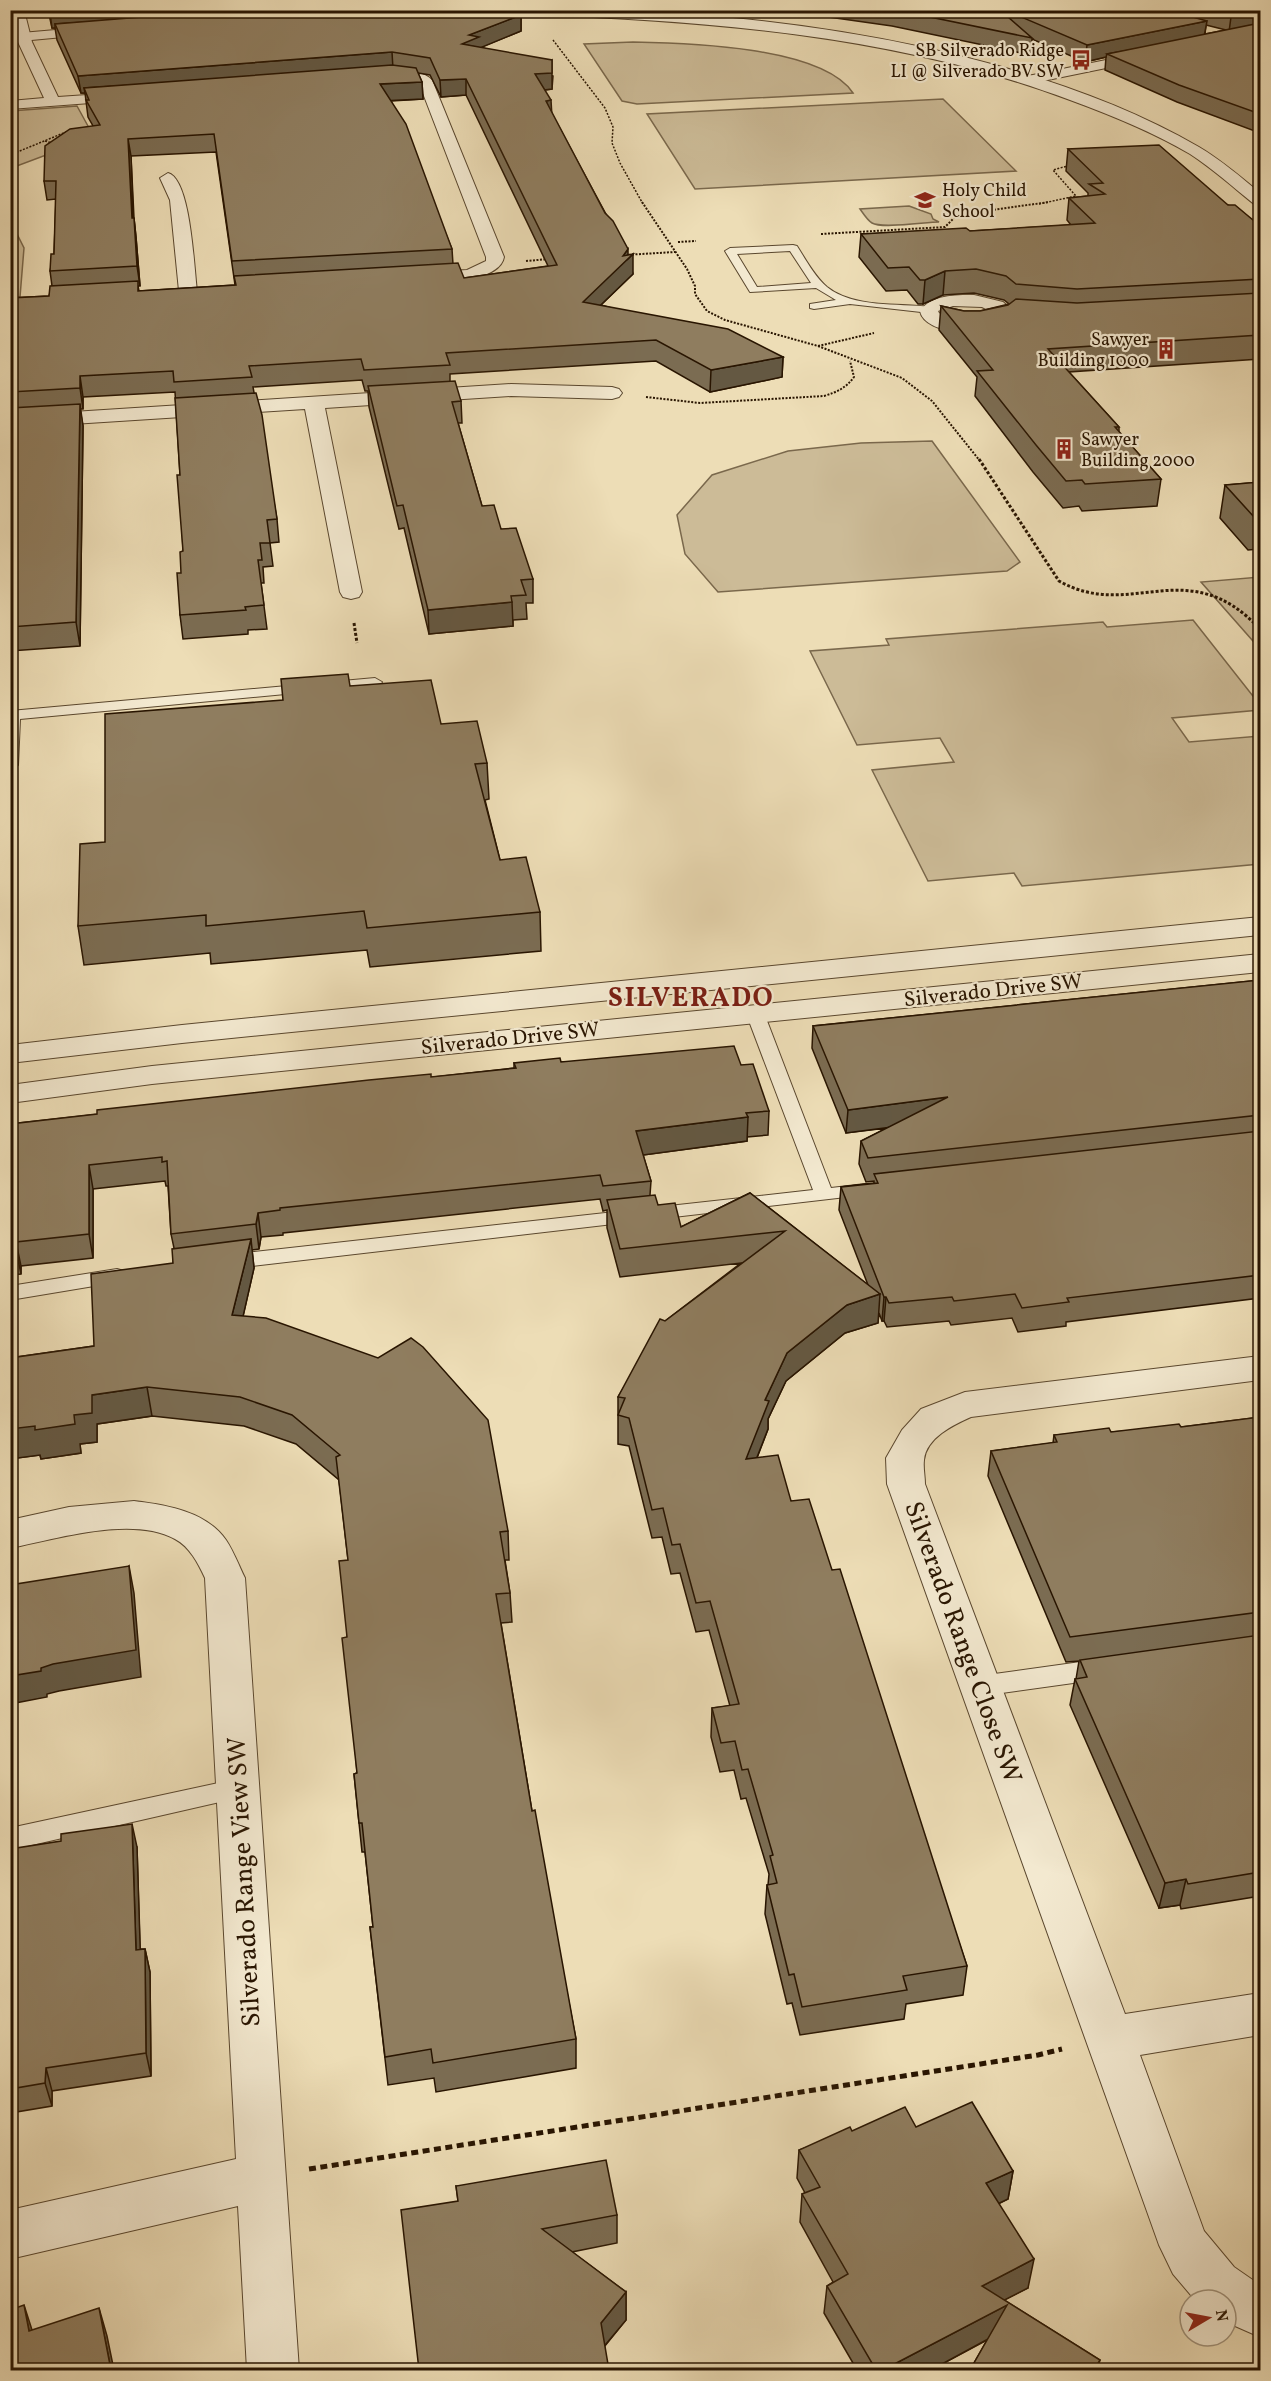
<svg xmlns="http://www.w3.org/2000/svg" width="1271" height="2381" font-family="Vollkorn,serif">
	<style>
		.green { fill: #ccbb97; stroke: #7a684c; stroke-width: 1.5 }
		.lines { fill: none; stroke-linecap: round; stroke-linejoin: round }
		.service-casing { stroke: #5a472e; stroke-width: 2 }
		.minor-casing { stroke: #5a472e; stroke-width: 2 }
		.tertiary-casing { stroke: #5a472e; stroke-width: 2 }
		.path-far3 { stroke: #291501; stroke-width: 1.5; stroke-dasharray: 2 1.5; stroke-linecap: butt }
		.path-far2 { stroke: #291501; stroke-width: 2; stroke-dasharray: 2 1.5; stroke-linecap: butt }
		.path-far1 { stroke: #291501; stroke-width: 3; stroke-dasharray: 3 2; stroke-linecap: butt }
		.path { stroke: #291501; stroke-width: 5; stroke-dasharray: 7 4.5; stroke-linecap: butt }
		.service { fill: #f3e9d0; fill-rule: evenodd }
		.minor { fill: #f3e9d0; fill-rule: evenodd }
		.tertiary { fill: #f3e9d0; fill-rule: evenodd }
		.wall { fill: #7b6c52; stroke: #291501; stroke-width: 1.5; fill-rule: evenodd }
		.shaded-wall { fill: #645842; stroke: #291501; stroke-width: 1.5 }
		.building { fill: #8f7d5f; stroke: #291501; stroke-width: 1.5 }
		.labels { text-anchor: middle; stroke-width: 4.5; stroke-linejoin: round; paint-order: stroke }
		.far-poi-label { font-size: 18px; fill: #291501; stroke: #f3e9d0; text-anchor: end }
		.street-label { font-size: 21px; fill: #291501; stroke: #f3e9d0 }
		.near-street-label { font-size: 26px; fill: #291501; stroke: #f3e9d0 }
		.district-label { font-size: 27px; font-weight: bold; letter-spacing: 1.5px; fill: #7a1f14; stroke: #f3e9d0 }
	</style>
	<rect width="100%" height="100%" fill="#edddb6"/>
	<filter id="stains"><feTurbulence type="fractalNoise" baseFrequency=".00333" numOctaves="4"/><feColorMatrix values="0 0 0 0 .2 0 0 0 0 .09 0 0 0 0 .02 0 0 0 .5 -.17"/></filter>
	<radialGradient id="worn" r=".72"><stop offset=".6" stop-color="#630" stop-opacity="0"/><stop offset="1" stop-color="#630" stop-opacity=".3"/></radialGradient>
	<!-- green -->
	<g class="green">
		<path d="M633 42C685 43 822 46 853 93L637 104 622 101 584 44Z"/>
		<path d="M943 99 1016 171 695 189 647 114Z"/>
		<path d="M77 106 94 137 14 167 11 204V111Z"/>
		<path d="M909 206 931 214 933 219 939 222C926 222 882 229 872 223 867 220 863 213 860 209Z"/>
		<path d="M10 220 24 248 20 297 11 298Z"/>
		<path d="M932 441 1020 562 1007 571 718 592 685 554 677 515 712 475 788 451 861 443Z"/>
		<path d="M1260 577V649L1201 582Z"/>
		<path d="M1193 620 1260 705V710L1172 718 1189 742 1260 736V864L1022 886 1014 873 928 881 872 770 954 762 940 738 857 745 810 651 889 645 886 639 1103 622 1107 627Z"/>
	</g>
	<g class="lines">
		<!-- service casing -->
		<g class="service-casing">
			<g id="service">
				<path d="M793 245 797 246C806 260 814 276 827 287 853 308 898 303 930 307L935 310 930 313 850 304 814 309 810 308V304L836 300 816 288 750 292 725 251 730 248ZM790 251 811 283 757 287 737 254Z"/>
				<path d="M375 678 382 682 380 685 20 719 18 765 10 769V711Z"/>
				<path d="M755 1008 761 1009 764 1013 831 1188 865 1184 872 1186 875 1190 872 1194 227 1269 220 1267 217 1262 220 1257 227 1255 813 1190 746 1013 749 1009Z"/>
				<path d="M117 1269 124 1271 127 1276 124 1281 10 1300V1286Z"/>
				<path d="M1102 1659 1111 1662 1114 1669 1111 1676 1102 1679 980 1696 971 1693 968 1686 971 1679 980 1676Z"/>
				<path d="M237 1779 246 1782 250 1789 246 1796 10 1850V1828Z"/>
			</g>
		</g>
		<!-- minor casing -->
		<g class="minor-casing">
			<g id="minor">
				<path d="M11 10H24L32 42 58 97 131 92 138 96 131 100 10 109V101L44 98 18 42Z"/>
				<path d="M1150 51 1157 55 1155 58 1028 84 1021 80 1028 76Z"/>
				<path d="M377 72C394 72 419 67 432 80L504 257C500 282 433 287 413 282L410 278 413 274 419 273 467 270 486 261V257L419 83 412 80 372 79 370 76 372 73Z"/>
				<path d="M168 173C191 179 194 269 197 291L194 295H182L179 291 170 200 160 178Z"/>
				<path d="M974 295 1003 302 1017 315C1014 319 1012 324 1008 326 990 338 925 336 920 311 931 295 955 295 974 295ZM953 306 982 307 998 315C984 328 954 323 939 313L938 311Z"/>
				<path d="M511 384 612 387 619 389 622 393 619 397 612 399 511 396 325 408 362 592 359 597 351 599 343 597 340 592 305 409 10 428V416Z"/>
				<path d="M1260 917V935L182 1043 10 1063V1045L182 1025Z"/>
				<path d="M1260 954V972L152 1084 10 1103V1085L152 1066Z"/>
				<path d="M1260 1356V1380L971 1417C953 1425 926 1438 924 1460 923 1468 925 1476 925 1484L1125 2014 1260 1993V2035L1140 2055 1204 2231 1234 2267 1260 2285V2337L1226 2322V2300H1195L1173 2274 1159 2245 887 1484 886 1458 902 1430 921 1409 965 1392Z"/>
				<path d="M134 1501C166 1505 206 1511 226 1540 234 1552 239 1566 245 1578L299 2370H247L238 2206 10 2259V2210L236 2159 205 1578C198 1563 190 1547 175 1539 132 1515 56 1539 10 1548V1520L69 1507Z"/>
			</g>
		</g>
		<!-- tertiary casing -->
		<g class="tertiary-casing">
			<g id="tertiary">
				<path d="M520 10C555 10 590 9 624 11 806 17 1040 55 1199 147 1221 160 1241 177 1260 193V206L1254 204C1233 187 1213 169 1190 154 1153 132 1111 115 1070 100 897 35 709 21 526 14Z"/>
				<path d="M101 26 106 27 108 30 106 33 10 42V34Z"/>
			</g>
		</g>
		<!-- path-far3 -->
		<g class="path-far3">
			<path d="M553 40 605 108 613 127 612 143 620 163 643 204"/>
			<path d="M45 141 56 144"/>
			<path d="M10 155 66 132"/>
			<path d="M1039 204 1076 196 1053 170 1071 165"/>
		</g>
		<!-- path-far2 -->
		<g class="path-far2">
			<path d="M642 202 687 269 695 286V294L707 311 725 320 818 346 874 333"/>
			<path d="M821 234 945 227 957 215 1049 202"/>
			<path d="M678 242 696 241"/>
			<path d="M625 255 675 252"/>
			<path d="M526 261 549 259"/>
			<path d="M818 346 902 378 932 401 980 461"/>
			<path d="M646 397 700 403 824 396C837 392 846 388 854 377L850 361"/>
		</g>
		<!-- path-far1 -->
		<g class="path-far1">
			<path d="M979 459 1059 581C1131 622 1187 551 1260 629"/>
			<path d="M354 623 357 643"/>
		</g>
		<!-- path -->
		<path class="path" d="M309 2169 1038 2055 1062 2049"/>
		<!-- service -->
		<use href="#service" class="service"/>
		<!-- minor -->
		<use href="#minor" class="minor"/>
		<!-- tertiary -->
		<use href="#tertiary" class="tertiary"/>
	</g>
	<!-- wall -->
	<g class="wall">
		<path d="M48 10H518L521 15V31L481 47 553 76 552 89 545 90 551 112 628 255 633 274 601 305 783 357 782 377 710 392 656 361 450 374V381L461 401 462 423H458L482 506 501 529 533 579V603H526L527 619 513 620V626L429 634 404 528 399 529 369 407 368 391H365L362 380 253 387 277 519 279 542 270 543 273 566 263 567 264 583H261L267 629 248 630V634L183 639 180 615 183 551 180 475 175 392 83 397V409H80L83 426 80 646 10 651V298L49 296 52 286 50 271 54 254 56 199 47 200 44 181 93 126 88 117 85 93H81L57 40 55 28H52ZM418 73 430 75 441 97 466 95 548 266 464 278 453 264 452 249 391 101 423 99 422 82ZM216 152 235 285 139 291 138 286H140L136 237 134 218 131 156Z"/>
		<path d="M779 10H1260V133L1177 102 1105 70 1106 57 1085 62 1032 39 1031 55 892 26ZM1206 25 1226 30 1205 34Z"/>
		<path d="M1068 149 1228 205 1253 220 1260 222V359L1069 372 1119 427V432L1161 479 1157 506 1082 511 1079 506 1063 508 1033 472 975 396 977 377 939 330 941 306 964 311H980L1009 304 1004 300 974 293 943 295 923 304H918L907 290 886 291 859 257 861 234 970 231 1071 225 1067 220 1069 198 1088 196V193L1066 171Z"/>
		<path d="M1260 482V551L1259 549 1248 550 1220 518 1225 485Z"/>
		<path d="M350 686 441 724 487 763 489 799 485 800 500 860 540 912 541 951 370 967 367 950 211 964 210 953 84 965 78 926 105 842 283 700Z"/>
		<path d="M1260 980V1298L1066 1322V1326L1018 1332 1012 1318 951 1325 949 1321 887 1327 884 1321H882L879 1313 878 1323 845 1333 786 1381 768 1419V1429L757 1458 791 1501 832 1570 967 1966 963 1995 906 2004 904 2019 800 2035 792 2003 787 2004 765 1914 767 1885H768L769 1874 746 1798 741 1799 734 1770 720 1772 711 1737 712 1708 730 1706 709 1630 696 1632 680 1573 671 1574 662 1537 652 1538 629 1446 618 1444V1397L665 1321 741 1263 620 1277 607 1228V1210L603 1211 600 1199 283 1233V1235L261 1237 259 1249 252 1250 254 1268 243 1316 508 1531 509 1560H505L510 1593 512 1622 501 1623 532 1811 576 2039V2068L436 2092 434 2078 388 2085 370 1927H373L365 1852H362L354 1774 357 1773 347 1637 348 1560 339 1480 296 1444 244 1426 152 1416 97 1424V1442L80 1444 81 1453 41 1459 40 1455 10 1459V1358L94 1346 173 1263 174 1248 171 1234 168 1186H166L165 1181 93 1189V1258L21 1266V1274L10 1275V1124L514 1068V1063L561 1062 741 1065 769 1111 768 1135 747 1137V1141L643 1155 651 1181 650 1195 658 1205 681 1227 750 1193 868 1285 839 1210 841 1187 874 1183V1181L866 1182 859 1164 861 1141 887 1128 846 1133 812 1048 813 1026Z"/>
		<path d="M1260 1417V1896L1181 1909 1180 1905 1159 1908 1070 1705 1075 1679H1076L1079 1661 1066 1662 988 1476 991 1451 1053 1443 1054 1435 1111 1432 1181 1427Z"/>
		<path d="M137 1847 140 1949H145L150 1972 151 2076 52 2091V2106L10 2113V1849Z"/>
		<path d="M916 2127 1013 2171 1008 2199 998 2204 1028 2288 1004 2300 1100 2360 1097 2370H970L987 2340 931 2370H857L824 2313 827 2286 833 2282 800 2222 802 2194 805 2193 797 2178 799 2150 852 2131Z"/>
		<path d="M456 2186 617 2215V2243L572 2252 626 2292V2320L605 2346 458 2201Z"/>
	</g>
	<!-- shaded-wall -->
	<g class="shaded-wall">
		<path d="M77 10H278L55 24V28H52L50 13Z"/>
		<path d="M1260 11V26L1229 32 1231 17Z"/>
		<path d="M521 15V31L480 48 462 44 469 35Z"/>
		<path d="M1207 21 1204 37 1107 54 1106 57 1085 62 1087 45Z"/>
		<path d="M392 52 393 69 84 88 85 93H81L78 76Z"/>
		<path d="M552 60V89L536 91 535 74Z"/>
		<path d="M466 79V95L441 97 440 80Z"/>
		<path d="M422 82 423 99 381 101 380 84Z"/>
		<path d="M551 100 552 117 546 101Z"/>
		<path d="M128 139 131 156 134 238 132 218Z"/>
		<path d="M134 218 136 237 140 286 137 266Z"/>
		<path d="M628 249V259L633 254V274L583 322V302L623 256Z"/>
		<path d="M945 271 943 295 923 304 925 280Z"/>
		<path d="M783 357 782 377 710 392 711 370Z"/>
		<path d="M80 376 83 397V409L80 388Z"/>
		<path d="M80 404 83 426 80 646 76 622Z"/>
		<path d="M512 602 513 626 429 634 428 610Z"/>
		<path d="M948 1097 946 1120 846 1133 848 1110Z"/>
		<path d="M748 1117 747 1141 636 1156V1131Z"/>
		<path d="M89 1165 93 1189V1258L89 1234Z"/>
		<path d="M258 1213 261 1237 259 1249 256 1224Z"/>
		<path d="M251 1239 254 1268 237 1343 232 1315Z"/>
		<path d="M16 1242 21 1266V1274L16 1250Z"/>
		<path d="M880 1294 878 1323 845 1333 786 1381 768 1419V1429L745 1488 746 1459 765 1400 787 1353 847 1305Z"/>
		<path d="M884 1297H886L884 1321H882Z"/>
		<path d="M147 1387 152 1416 97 1424V1442L80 1444 81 1453 41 1459 40 1455 10 1459V1429L74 1415 92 1395Z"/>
		<path d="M129 1566 134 1593 141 1677 59 1691 47 1694V1697L10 1704V1676L41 1668Z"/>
		<path d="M132 1824 137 1847 141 1973 136 1950Z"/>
		<path d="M1186 1879 1180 1905 1159 1908 1165 1883Z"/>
		<path d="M145 1949 150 1972 151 2076 146 2053Z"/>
		<path d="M46 2068 52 2091V2106L45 2083Z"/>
		<path d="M1013 2171 1008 2199 981 2212 986 2183Z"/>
		<path d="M1034 2259 1028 2288 977 2314 982 2286Z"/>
		<path d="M626 2292V2320L601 2350V2323Z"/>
		<path d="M24 2305 33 2333 29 2331Z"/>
		<path d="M1007 2305 1001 2332 931 2370H883Z"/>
		<path d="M99 2308 107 2336 114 2370H111Z"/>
	</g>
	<!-- building -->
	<g class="building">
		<path d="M49 10H77L50 13Z"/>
		<path d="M229 10H518L521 15 469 35 479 37 462 44 552 60V73L535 74 551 100 546 101 605 213 613 221 628 249 623 256 633 254 583 302 728 329 783 357 711 370 656 340 446 353 450 365 364 370 361 359 249 366 252 377 174 382 173 371 80 376V388L10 392V298L49 296 50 286 138 281V291L236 285 234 276 458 263 464 278 557 265 466 79 440 80 430 58 392 52 78 76 55 24Z"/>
		<path d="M896 10H1000L1032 38Z"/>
		<path d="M1005 10H1168L1207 21 1087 45Z"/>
		<path d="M1215 10H1260V11L1231 17 1229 14Z"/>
		<path d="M1260 23V114L1179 85 1107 54Z"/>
		<path d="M392 65 416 68 422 82 380 84 406 124 452 249 232 261 214 134 128 139 132 218H134L137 266 50 271 51 254H54L56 181H44L45 146 70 129 100 125 86 100H89L84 88Z"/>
		<path d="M1159 145 1228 205H1235L1253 220H1258L1260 222V279L1077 289 1016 284 1006 276 976 269 945 271 925 280H920L909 267 888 268 861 234 966 228 970 231 1095 223 1069 198 1105 194 1089 184 1103 183 1068 149Z"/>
		<path d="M1260 293V335L1048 349 1119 427H1115L1161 479 1085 484 1082 480 1066 481 1036 445 977 371 993 370 941 306 964 311H980L1008 305 1016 299 1077 303Z"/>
		<path d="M455 381 461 401 452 402 482 506 494 505 501 529 516 528 533 579 521 580 526 595 511 596 512 602 428 610 403 505 397 506 368 386Z"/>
		<path d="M256 393 262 415 277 519 267 520 270 543H260L262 560H258L264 605 245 607 246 610 180 615 177 573H181L180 552 183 551 177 475H180L175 398Z"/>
		<path d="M80 404 76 622 10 627V408Z"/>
		<path d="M1260 482V517H1254L1225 485Z"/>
		<path d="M348 674 350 686 431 680 441 724 477 721 487 763 475 764 500 860 526 857 540 912 367 928 364 911 206 926V915L78 926 80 844 105 842V714L283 700 281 679Z"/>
		<path d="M1260 980V1115L868 1158 861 1141 948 1097 848 1110 813 1026Z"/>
		<path d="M734 1046 741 1065 753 1064 769 1111 746 1113 748 1117 636 1131 651 1181 603 1186 600 1175 280 1208V1210L258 1213 256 1224 171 1234 167 1161 162 1162V1157L89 1165V1234L16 1242V1250H10V1124L97 1114V1110L369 1080 431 1074V1077L516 1068 514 1063 560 1058 561 1062Z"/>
		<path d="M1260 1131V1275L1067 1298 1069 1302 1022 1308 1015 1294 954 1301 952 1297 889 1303 886 1297H884L841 1187 878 1183 874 1174Z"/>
		<path d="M750 1193 880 1294 847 1305 787 1353 765 1400 769 1401 746 1459 778 1455 791 1501 809 1499 832 1570 840 1569 967 1966 903 1976 907 1990 802 2007 794 1974 789 1975 767 1885 777 1883 770 1856 773 1855 748 1769 742 1770 735 1741 721 1743 712 1708 739 1704 710 1601 696 1603 680 1544 672 1545 663 1508 652 1510 629 1418 618 1415 625 1398 618 1397 660 1319 665 1321 785 1231 620 1249 607 1200 655 1195 658 1205 675 1203 681 1227Z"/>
		<path d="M251 1239 232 1315 266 1318 378 1358 411 1338 423 1347 488 1420 508 1531 500 1532 510 1593 496 1594 532 1811 535 1810 576 2039 433 2063 431 2049 385 2057 370 1927H373L362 1823H359L354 1774 357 1773 342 1638 347 1637 339 1561 348 1560 336 1457 340 1455 292 1415 240 1397 147 1387 92 1395V1413L74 1415 75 1424 35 1430V1426L10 1429V1358L94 1346 91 1274 173 1263 172 1249Z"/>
		<path d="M1260 1417V1612L1070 1637 991 1451 1057 1442 1054 1435 1109 1428 1111 1432 1179 1424 1181 1427Z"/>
		<path d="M129 1566 136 1650 53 1664 41 1668V1671L10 1676V1585Z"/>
		<path d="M1260 1635V1872L1188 1884 1186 1879 1165 1883 1075 1679 1087 1677 1080 1660Z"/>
		<path d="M132 1824 136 1950 145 1949 146 2053 46 2068 45 2083 10 2089V1849L61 1841V1834Z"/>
		<path d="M972 2102 1013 2171 986 2183 1034 2259 982 2286 1100 2360 1094 2370H970L1007 2305 883 2370H876L827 2286 848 2274 802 2194 820 2187 799 2150 850 2127 852 2131 905 2107 916 2127Z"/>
		<path d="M606 2160 617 2215 542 2229 626 2292 601 2323 609 2370H419L401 2210 458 2201 456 2186Z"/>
		<path d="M24 2305 29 2331 99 2308 111 2370H10V2310Z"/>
	</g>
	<!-- icons -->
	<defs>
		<g id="bus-bare" transform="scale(1.62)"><path d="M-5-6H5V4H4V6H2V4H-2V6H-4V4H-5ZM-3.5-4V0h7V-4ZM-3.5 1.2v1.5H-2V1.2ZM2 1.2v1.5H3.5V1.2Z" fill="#8f2418" stroke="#f3e9d0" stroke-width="2.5" paint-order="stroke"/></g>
		<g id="school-bare" transform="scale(1.62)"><path d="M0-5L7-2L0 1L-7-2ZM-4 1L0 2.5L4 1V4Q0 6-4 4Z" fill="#8f2418" stroke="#f3e9d0" stroke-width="2.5" paint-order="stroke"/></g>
		<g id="building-bare" transform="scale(1.62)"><path d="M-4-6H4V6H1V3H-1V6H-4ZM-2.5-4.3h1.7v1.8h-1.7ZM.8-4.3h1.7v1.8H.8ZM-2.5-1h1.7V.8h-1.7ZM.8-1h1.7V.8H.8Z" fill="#8f2418" stroke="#f3e9d0" stroke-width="2.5" paint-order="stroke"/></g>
	</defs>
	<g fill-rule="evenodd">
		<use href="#bus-bare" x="1081" y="60"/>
		<use href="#school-bare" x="925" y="200"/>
		<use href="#building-bare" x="1166" y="349"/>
		<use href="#building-bare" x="1064" y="449"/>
	</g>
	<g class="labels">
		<!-- far-poi labels -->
		<g class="far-poi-label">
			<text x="1064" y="56">SB Silverado Ridge<tspan x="1064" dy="21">LI @ Silverado BV SW</tspan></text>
			<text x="942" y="196" text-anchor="start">Holy Child<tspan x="942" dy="21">School</tspan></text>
			<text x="1149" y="345">Sawyer<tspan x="1149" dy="21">Building 1000</tspan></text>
			<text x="1081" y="445" text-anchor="start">Sawyer<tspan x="1081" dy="21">Building 2000</tspan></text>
		</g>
		<!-- street labels -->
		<g class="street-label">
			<text transform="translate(993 990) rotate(-6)" y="7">Silverado Drive SW</text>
			<text transform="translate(510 1038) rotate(-6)" y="7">Silverado Drive SW</text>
		</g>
		<!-- near-street labels -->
		<g class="near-street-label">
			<text transform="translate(964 1642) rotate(70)" y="9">Silverado Range Close SW</text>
			<text transform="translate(243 1882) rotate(-93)" y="9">Silverado Range View SW</text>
		</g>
		<!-- district labels -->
		<g class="district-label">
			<text x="691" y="1006">SILVERADO</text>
		</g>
	</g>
	<!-- margin -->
	<rect width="1271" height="2381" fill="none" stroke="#edddb6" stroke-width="36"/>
	<rect x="12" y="12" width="1247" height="2357" fill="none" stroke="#291501" stroke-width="3"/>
	<rect x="18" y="18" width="1235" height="2345" fill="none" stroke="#291501" stroke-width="1.5"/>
	<!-- north arrow -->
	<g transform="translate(1208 2318) rotate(80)"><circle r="28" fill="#f3e9d0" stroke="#a2947d" stroke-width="1.5"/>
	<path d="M0-4.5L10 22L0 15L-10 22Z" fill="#8f2418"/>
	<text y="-9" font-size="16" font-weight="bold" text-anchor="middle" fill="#291501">N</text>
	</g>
	<rect width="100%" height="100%" filter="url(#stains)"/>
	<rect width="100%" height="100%" fill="url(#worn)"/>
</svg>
